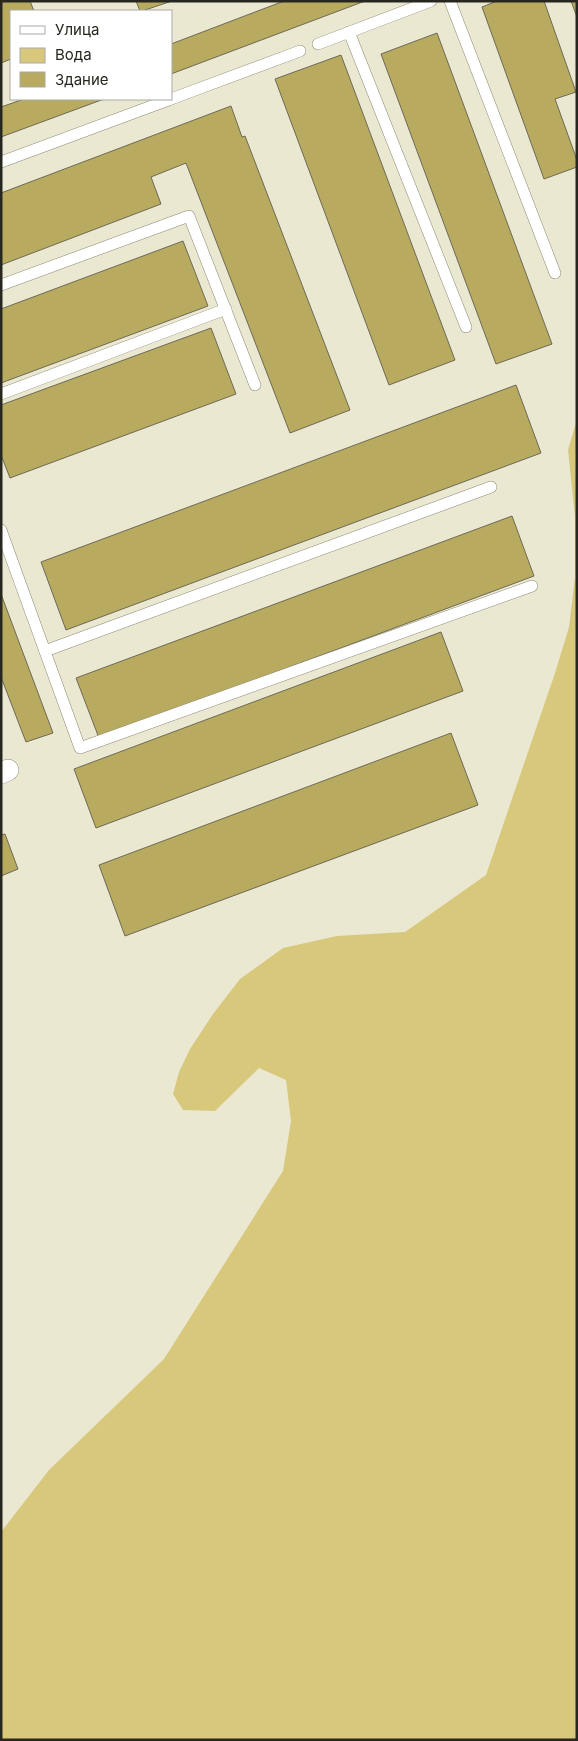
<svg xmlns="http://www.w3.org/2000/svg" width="578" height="1741" font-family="Inter,sans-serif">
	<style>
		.water { fill: #d7c87c }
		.building { fill: #b8aa5e; stroke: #6d6956 }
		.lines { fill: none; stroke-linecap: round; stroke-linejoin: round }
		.lane-casing { stroke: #8d8975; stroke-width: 12 }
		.street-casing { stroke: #8d8975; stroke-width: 22 }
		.lane { stroke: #fff; stroke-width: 11 }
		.street { stroke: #fff; stroke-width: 21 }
	</style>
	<rect width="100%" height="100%" fill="#ebe8d2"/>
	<!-- water -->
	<path class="water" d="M577 419V1740H1V1532L49 1470 164 1359 283 1171 291 1121 286 1080 259 1068 215 1111 183 1110 173 1094 179 1072 190 1049 213 1014 240 979 283 948 337 936 405 932 486 875 555 673 569 627 575 577V517L568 450Z"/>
	<!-- building -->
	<g class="building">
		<path d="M1 1H30L34 11H11V59L1 63Z"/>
		<path d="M136 1H172L142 11H140Z"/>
		<path d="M284 1H365L171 74V44Z"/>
		<path d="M497 1H544L576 92 555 99 577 160V167L544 179 482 7Z"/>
		<path d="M571 1H577V17Z"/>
		<path d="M437 33 552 344 496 364 381 54Z"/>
		<path d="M341 55 455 360 389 385 275 79Z"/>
		<path d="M24 99H104L1 137V107Z"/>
		<path d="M231 106 242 137 245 136 350 410 290 433 186 163 151 177 161 204 1 265V193Z"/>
		<path d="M183 241 208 306 1 383V309Z"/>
		<path d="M211 328 236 394 10 478 1 455V405Z"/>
		<path d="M516 385 541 453 66 630 41 562Z"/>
		<path d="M512 516 534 576 99 738 76 678Z"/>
		<path d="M1 594 53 733 26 742 1 677Z"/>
		<path d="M441 632 463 691 96 828 74 769Z"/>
		<path d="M451 733 478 805 125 936 99 865Z"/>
		<path d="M5 834 18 869 1 876V835Z"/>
	</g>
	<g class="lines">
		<!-- lane casing -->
		<g class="lane-casing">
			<g id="lane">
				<path d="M450 1 555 273"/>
				<path d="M349 32 466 327"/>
				<path d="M318 44 431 1"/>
				<path d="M171 99 300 51"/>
				<path d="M1 162 171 99"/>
				<path d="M1 285 189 216 255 385"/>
				<path d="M1 394 226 309"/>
				<path d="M1 530 80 748 532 586"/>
				<path d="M45 651 491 487"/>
			</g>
		</g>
		<!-- street casing -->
		<g class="street-casing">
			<path id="street" d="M1 773 8 770"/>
		</g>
		<!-- lane -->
		<use href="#lane" class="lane"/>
		<!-- street -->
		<use href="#street" class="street"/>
	</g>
	<!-- border -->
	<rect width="578" height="1741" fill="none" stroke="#28271f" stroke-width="5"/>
	<!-- legend -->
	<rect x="10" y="10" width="162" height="90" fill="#ffffff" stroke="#a9a9a5"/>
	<rect x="20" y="26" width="25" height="8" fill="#ffffff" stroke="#a9a9a5"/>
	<text x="55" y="35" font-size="15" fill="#28271f">Улица</text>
	<rect x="20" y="48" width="25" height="15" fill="#d7c87c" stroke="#a9a9a5"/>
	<text x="55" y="60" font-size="15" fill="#28271f">Вода</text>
	<rect x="20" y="72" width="25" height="15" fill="#b8aa5e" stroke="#a9a9a5"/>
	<text x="55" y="85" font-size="15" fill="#28271f">Здание</text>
</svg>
